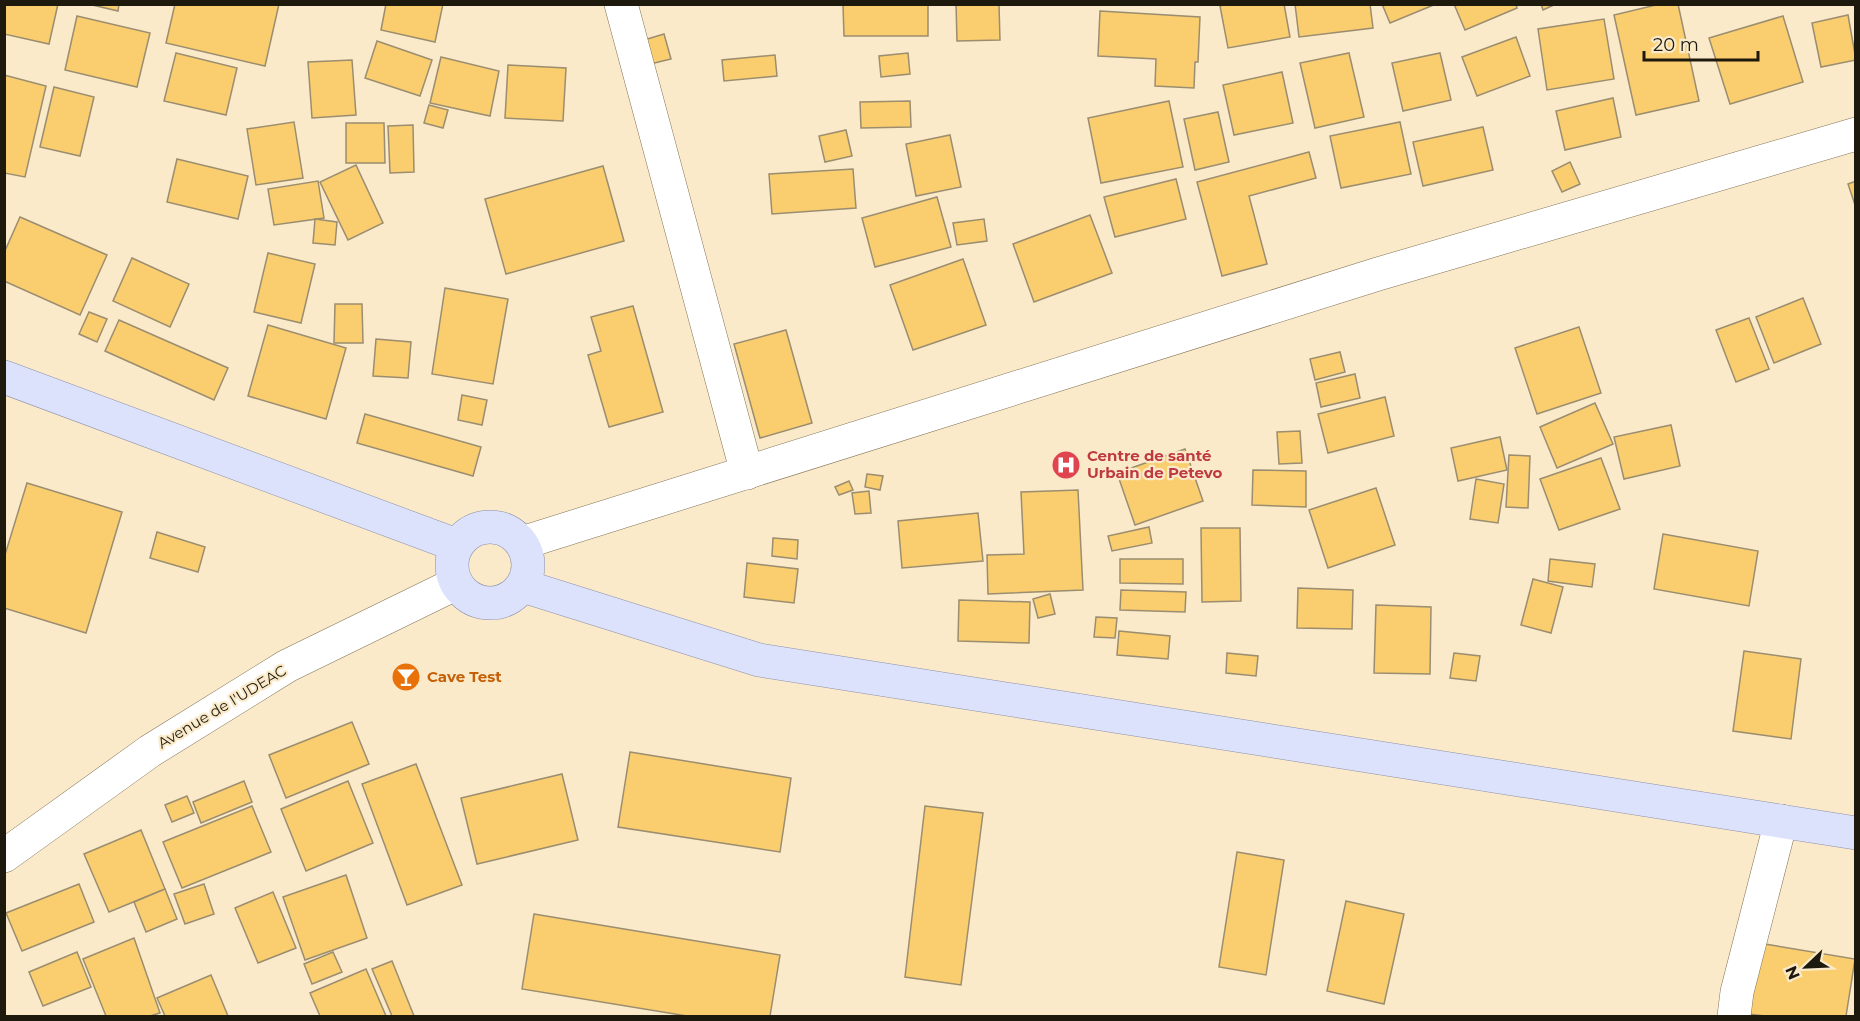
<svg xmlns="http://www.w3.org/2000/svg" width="1860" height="1021" font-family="Montserrat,sans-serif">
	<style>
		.building { fill: #face6f; stroke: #9b8d6f; stroke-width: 1.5 }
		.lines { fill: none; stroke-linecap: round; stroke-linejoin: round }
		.street-casing { stroke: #837558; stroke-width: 34 }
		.secondary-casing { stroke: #837558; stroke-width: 34 }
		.primary-casing { stroke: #8c8fa7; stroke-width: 34 }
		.street { stroke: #fff; stroke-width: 33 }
		.secondary { stroke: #fff; stroke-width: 33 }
		.primary { stroke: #dde2fc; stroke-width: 33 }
		.labels { text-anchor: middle; stroke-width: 4.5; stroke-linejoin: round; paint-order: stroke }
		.health-label { font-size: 15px; font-weight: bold; fill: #be3a42; stroke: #faeaca; text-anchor: start }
		.food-label { font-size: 15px; font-weight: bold; fill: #c56008; stroke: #faeaca; text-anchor: start }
		.street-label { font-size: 15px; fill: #1e190d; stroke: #faeaca }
	</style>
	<rect width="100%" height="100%" fill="#faeaca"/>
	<!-- building -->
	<g class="building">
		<path d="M4 4H58L49 44 4 34Z"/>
		<path d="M88 4H119L118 11Z"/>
		<path d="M175 4H279L265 66 166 43Z"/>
		<path d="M386 4H443L435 42 381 30Z"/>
		<path d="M843 4H928V36H844Z"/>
		<path d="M956 4H999L1000 40 957 41Z"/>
		<path d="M1227 4H1284L1290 37 1228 48 1220 6Z"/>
		<path d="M1295 4H1370L1373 28 1299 37Z"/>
		<path d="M1382 4H1436L1390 23Z"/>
		<path d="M1454 4H1516L1517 8 1465 30Z"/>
		<path d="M1541 4H1556L1543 10Z"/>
		<path d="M1660 4H1678L1699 101 1636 115 1614 15Z"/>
		<path d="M1100 11 1200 17 1198 62H1195L1194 88 1155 86 1156 59 1098 56Z"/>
		<path d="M1848 15 1856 60 1821 67 1812 23Z"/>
		<path d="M77 16 150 33 137 87 65 70Z"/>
		<path d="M1783 16 1803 82 1730 104 1709 38Z"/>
		<path d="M1604 19 1614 79 1547 90 1538 29Z"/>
		<path d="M664 34 671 59 650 64 644 40Z"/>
		<path d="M1516 37 1530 76 1477 96 1462 57Z"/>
		<path d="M377 41 432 60 420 96 365 78Z"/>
		<path d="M176 53 237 68 226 115 164 101Z"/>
		<path d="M908 53 910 74 881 77 879 56Z"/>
		<path d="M1349 53 1364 117 1315 128 1300 63Z"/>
		<path d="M1440 53 1451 100 1403 111 1392 63Z"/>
		<path d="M775 55 777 76 724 81 722 60Z"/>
		<path d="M441 57 499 71 490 116 430 103Z"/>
		<path d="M352 60 356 115 312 118 308 62Z"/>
		<path d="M508 65 566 68 563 121 505 118Z"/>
		<path d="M1282 72 1293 123 1234 135 1223 85Z"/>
		<path d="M4 75 46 86 25 177 4 173Z"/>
		<path d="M54 87 94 97 80 156 40 147Z"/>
		<path d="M1613 98 1621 137 1565 150 1556 111Z"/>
		<path d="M910 101 911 127 861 128 860 102Z"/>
		<path d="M1169 101 1183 167 1101 183 1088 118Z"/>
		<path d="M429 105 448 110 443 128 424 123Z"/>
		<path d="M1218 112 1229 162 1195 170 1184 119Z"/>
		<path d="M294 122 303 178 256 185 247 129Z"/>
		<path d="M1400 122 1411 174 1341 188 1330 136Z"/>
		<path d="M346 123H384L385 163H346Z"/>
		<path d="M413 125 414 172 390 173 388 126Z"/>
		<path d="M1483 127 1493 170 1423 186 1413 142Z"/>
		<path d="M846 130 852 156 825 162 819 136Z"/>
		<path d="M950 135 961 187 916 196 906 144Z"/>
		<path d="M1309 152 1316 178 1249 196 1267 264 1222 276 1197 182Z"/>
		<path d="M177 159 248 176 238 219 167 202Z"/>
		<path d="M1570 162 1580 184 1562 192 1552 171Z"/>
		<path d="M356 165 383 223 348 240 320 182Z"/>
		<path d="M603 166 624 241 506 274 485 199Z"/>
		<path d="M853 169 856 208 772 214 769 174Z"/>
		<path d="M1176 179 1186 219 1115 237 1104 197Z"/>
		<path d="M318 181 324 218 274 225 268 189Z"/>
		<path d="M1856 181V208L1848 184Z"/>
		<path d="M937 197 951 247 875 267 862 218Z"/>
		<path d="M1090 215 1112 273 1034 302 1013 244Z"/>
		<path d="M20 217 107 255 80 315 4 281V253Z"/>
		<path d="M315 219 337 222 335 245 313 243Z"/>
		<path d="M984 219 987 241 957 245 953 223Z"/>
		<path d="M268 253 315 264 301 323 254 312Z"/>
		<path d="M132 258 189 284 170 327 113 301Z"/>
		<path d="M963 259 986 325 913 350 890 285Z"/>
		<path d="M445 288 508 299 493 384 432 374Z"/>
		<path d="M1803 298 1821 344 1774 363 1756 317Z"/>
		<path d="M335 304H362L363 343H334Z"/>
		<path d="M633 306 663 412 609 427 588 355 601 351 591 317Z"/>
		<path d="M89 312 107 319 97 342 79 334Z"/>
		<path d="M1749 318 1769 369 1736 382 1716 330Z"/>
		<path d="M119 320 228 368 214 400 105 351Z"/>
		<path d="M268 325 346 348 326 419 248 396Z"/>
		<path d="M1579 327 1601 393 1537 414 1515 348Z"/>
		<path d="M786 330 812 423 760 438 734 344Z"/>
		<path d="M376 339 411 342 408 378 373 376Z"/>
		<path d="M1340 352 1345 372 1315 380 1310 359Z"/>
		<path d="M1355 374 1360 398 1321 407 1316 383Z"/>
		<path d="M462 395 487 400 482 425 458 420Z"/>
		<path d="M1385 397 1394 436 1328 453 1318 414Z"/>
		<path d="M1595 403 1613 444 1557 468 1540 427Z"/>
		<path d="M365 414 481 447 473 476 357 443Z"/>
		<path d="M1671 425 1680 466 1624 479 1614 437Z"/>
		<path d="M1300 431 1302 463 1279 464 1277 432Z"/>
		<path d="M1500 437 1507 470 1458 481 1451 448Z"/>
		<path d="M1185 449 1203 501 1135 525 1117 473Z"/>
		<path d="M1509 455 1530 456 1528 508 1506 507Z"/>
		<path d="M1601 458 1620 509 1559 530 1540 479Z"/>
		<path d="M1253 470 1306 471V507L1252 505Z"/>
		<path d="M867 474 883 476 880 490 865 487Z"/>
		<path d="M1476 479 1504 484 1498 523 1470 519Z"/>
		<path d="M849 481 853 490 839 495 835 487Z"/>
		<path d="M27 483 122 512 86 633 4 608V558Z"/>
		<path d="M1376 488 1395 545 1328 568 1309 510Z"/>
		<path d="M1078 490 1083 590 988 594 987 555 1024 554 1021 492Z"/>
		<path d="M869 491 871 513 855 514 852 493Z"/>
		<path d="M978 513 983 561 902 568 898 521Z"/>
		<path d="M1149 527 1152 543 1112 551 1108 536Z"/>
		<path d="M1201 528H1240L1241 601 1202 602Z"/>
		<path d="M157 532 205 547 198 572 150 558Z"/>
		<path d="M1663 534 1758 551 1749 606 1654 589Z"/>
		<path d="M773 538 798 540 797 559 772 556Z"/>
		<path d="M1120 559H1183V584L1120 583Z"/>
		<path d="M1550 559 1595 564 1592 587 1548 581Z"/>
		<path d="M747 563 798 569 794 603 744 597Z"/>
		<path d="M1533 579 1563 587 1551 633 1521 625Z"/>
		<path d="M1298 588 1353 590 1352 629 1297 628Z"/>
		<path d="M1121 590 1186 592 1185 612 1120 610Z"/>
		<path d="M1050 594 1055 614 1038 618 1033 599Z"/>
		<path d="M959 600 1030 602 1029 643 958 641Z"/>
		<path d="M1376 605 1431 607 1430 674 1374 673Z"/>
		<path d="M1096 617 1117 618 1115 638 1094 637Z"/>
		<path d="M1119 631 1170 636 1168 659 1117 655Z"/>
		<path d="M1744 651 1801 659 1791 739 1733 731Z"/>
		<path d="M1227 653 1258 656 1256 676 1226 673Z"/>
		<path d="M1454 653 1480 656 1476 681 1450 678Z"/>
		<path d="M352 722 369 764 286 798 269 755Z"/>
		<path d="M630 752 791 778 780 852 618 827Z"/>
		<path d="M416 764 462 885 407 905 362 784Z"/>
		<path d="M562 774 578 840 477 864 461 798Z"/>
		<path d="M244 781 252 802 201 823 193 802Z"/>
		<path d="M348 781 373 843 306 871 281 809Z"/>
		<path d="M187 796 194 813 172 822 165 805Z"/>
		<path d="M252 806 271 852 182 888 163 842Z"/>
		<path d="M925 806 983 813 961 985 905 977Z"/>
		<path d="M141 830 165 889 109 912 84 854Z"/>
		<path d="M1237 852 1284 860 1266 975 1219 967Z"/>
		<path d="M346 875 367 938 305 960 283 897Z"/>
		<path d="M79 884 94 922 22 951 6 913Z"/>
		<path d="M204 884 214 914 185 924 174 894Z"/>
		<path d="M165 889 177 919 146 932 134 902Z"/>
		<path d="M273 892 296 948 258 963 235 908Z"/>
		<path d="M1346 901 1404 914 1384 1004 1327 991Z"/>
		<path d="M534 914 780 955 770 1016H687L522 989Z"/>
		<path d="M134 938 160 1013 150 1016H106L83 959Z"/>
		<path d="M1759 943 1855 959 1846 1016H1765L1748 1014Z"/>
		<path d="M77 952 91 987 43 1006 29 972Z"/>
		<path d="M333 952 342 972 312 984 304 964Z"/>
		<path d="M392 961 414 1016H392L372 969Z"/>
		<path d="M366 969 386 1016H320L310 993Z"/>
		<path d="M211 975 228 1016H165L157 998Z"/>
	</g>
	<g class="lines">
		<!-- street casing -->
		<g class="street-casing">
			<g id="street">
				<path d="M621 4 747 473"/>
				<path d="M1734 1016 1737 992 1781 821"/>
			</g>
		</g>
		<!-- secondary casing -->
		<g class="secondary-casing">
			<g id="secondary">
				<path d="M522 543 1378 274 1856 134"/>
				<path d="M4 856 150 751 287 666 455 584"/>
			</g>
		</g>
		<!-- primary casing -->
		<g class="primary-casing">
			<g id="primary">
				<path d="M4 377 456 545"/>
				<circle cx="490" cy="565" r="38"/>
				<path d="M523 586 759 660 1856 833"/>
			</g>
		</g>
		<!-- street -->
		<use href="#street" class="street"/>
		<!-- secondary -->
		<use href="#secondary" class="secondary"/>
		<!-- primary -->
		<use href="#primary" class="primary"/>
	</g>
	<!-- icons -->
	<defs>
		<g id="hospital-disc" transform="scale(1.5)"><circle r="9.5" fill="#e0444e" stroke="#faeaca"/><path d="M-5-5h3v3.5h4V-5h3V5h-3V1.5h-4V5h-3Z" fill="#fff"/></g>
		<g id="bar-disc" transform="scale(1.5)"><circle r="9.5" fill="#e8710a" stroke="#faeaca"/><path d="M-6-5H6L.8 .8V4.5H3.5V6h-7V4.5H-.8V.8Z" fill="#fff"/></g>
	</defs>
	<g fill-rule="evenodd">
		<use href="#hospital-disc" x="1066" y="465"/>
		<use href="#bar-disc" x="406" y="677"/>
	</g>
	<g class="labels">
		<!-- health labels -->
		<g class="health-label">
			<text x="1087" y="461">Centre de santé<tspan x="1087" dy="17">Urbain de Petevo</tspan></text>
		</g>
		<!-- food labels -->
		<g class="food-label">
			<text x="427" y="682">Cave Test</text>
		</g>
		<!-- street labels -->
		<g class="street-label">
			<text transform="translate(222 707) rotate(-31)" y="5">Avenue de I'UDEAC</text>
		</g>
	</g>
	<!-- border -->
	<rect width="1860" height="1021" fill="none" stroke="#1e190d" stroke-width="12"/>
	<!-- north arrow -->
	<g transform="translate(1806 967) rotate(247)" stroke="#faeaca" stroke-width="4.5" paint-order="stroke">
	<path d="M0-4.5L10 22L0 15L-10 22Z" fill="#1e190d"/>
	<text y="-9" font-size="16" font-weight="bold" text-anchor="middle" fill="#1e190d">N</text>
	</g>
	<!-- scale -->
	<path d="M1644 51v9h114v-9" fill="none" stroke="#1e190d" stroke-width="3"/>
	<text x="1653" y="51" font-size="18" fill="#1e190d" stroke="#faeaca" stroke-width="4.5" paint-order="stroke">20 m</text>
</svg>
